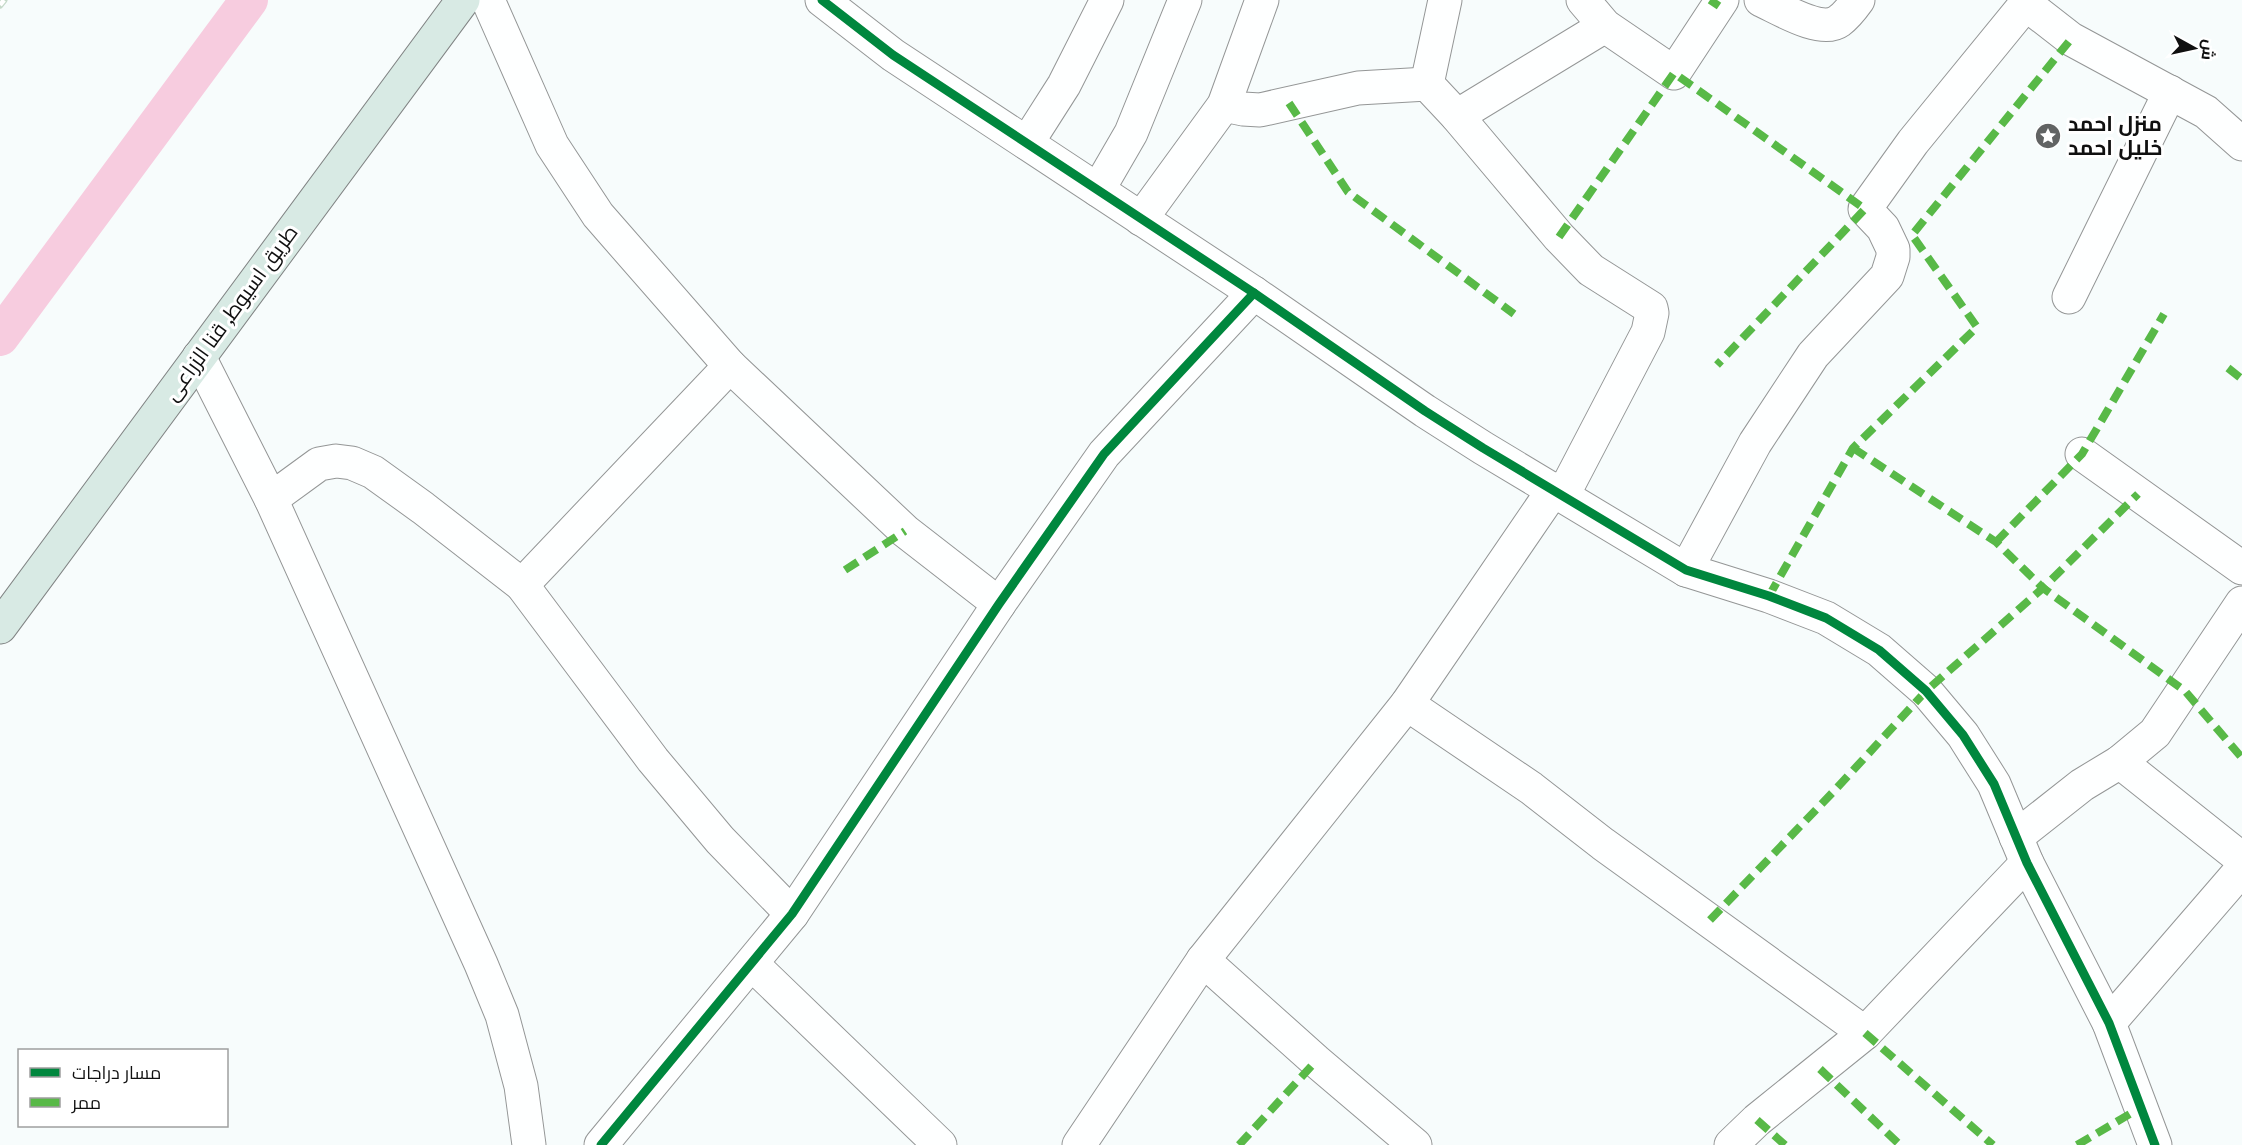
<svg xmlns="http://www.w3.org/2000/svg" width="2242" height="1145" font-family="'PT Serif',Cairo,serif">
	<style>
		.lines { fill: none; stroke-linecap: round; stroke-linejoin: round }
		.canal { stroke: #f7ccdf; stroke-width: 38 }
		.minor-casing { stroke: #949696; stroke-width: 35 }
		.highway-casing { stroke: #818484; stroke-width: 35 }
		.minor { stroke: #feffff; stroke-width: 33 }
		.highway { stroke: #d8eae4; stroke-width: 33 }
		.rail-casing { stroke: #c5d9c9; stroke-width: 7 }
		.rail { stroke: #fff; stroke-width: 4.5; stroke-dasharray: 14; stroke-linecap: butt }
		.quiet { stroke: #58b947; stroke-width: 8; stroke-dasharray: 15 8; stroke-linecap: butt }
		.cycleway-casing { stroke: #fff; stroke-width: 13 }
		.cycleway { stroke: #00873e; stroke-width: 9 }
		.labels { text-anchor: middle; stroke-width: 6; stroke-linejoin: round; paint-order: stroke }
		.poi-label { font-size: 21px; font-weight: bold; fill: #101010; stroke: #fff; text-anchor: start }
		.street-label { font-size: 21px; fill: #101010; stroke: #fff }
	</style>
	<rect width="100%" height="100%" fill="#f7fcfc"/>
	<g class="lines">
		<!-- canal -->
		<path class="canal" d="M0 337 249 0"/>
		<!-- minor casing -->
		<g class="minor-casing">
			<g id="minor">
				<path d="M488 0 552 145 598 215 730 366 905 531 999 604"/>
				<path d="M822 0 893 55 1254 293 1425 411 1483 448 1686 570 1769 596 1826 618 1879 650 1926 691 1963 735 1994 784 2027 863 2109 1023 2155 1145"/>
				<path d="M1583 0 1605 26 1674 73 1722 0"/>
				<path d="M1761 0C1779 8 1821 34 1839 21 1846 16 1853 7 1858 0"/>
				<path d="M2026 4 2071 39 2206 112 2242 144"/>
				<path d="M1427 84 1445 0"/>
				<path d="M1224 105 1243 109 1260 110 1358 88 1427 84 1457 116 1559 237 1591 270 1651 308 1652 313 1648 332 1563 495"/>
				<path d="M1457 116 1605 26"/>
				<path d="M1027 143 1064 85 1107 0"/>
				<path d="M1098 190 1131 133 1185 0"/>
				<path d="M1141 219 1224 105 1262 0"/>
				<path d="M2069 297 2170 92"/>
				<path d="M199 357 271 499 481 964 502 1015 521 1086 529 1145"/>
				<path d="M2082 454 2242 568"/>
				<path d="M271 499 319 464 336 461 352 463 373 472 423 508 522 585 653 760 720 840 792 914"/>
				<path d="M1686 570 1755 443 1813 355 1887 276 1893 257V249L1883 228 1865 209 1913 142 2029 0"/>
				<path d="M522 585 730 366"/>
				<path d="M1407 704 1531 788 1603 844 1865 1033"/>
				<path d="M2120 762 2242 859"/>
				<path d="M2016 837 2082 785 2120 762 2155 733 2242 603"/>
				<path d="M1203 960 1316 1061 1415 1145"/>
				<path d="M752 964 940 1145"/>
				<path d="M2109 1023 2242 869"/>
				<path d="M601 1145 792 914 999 604 1104 454 1254 293"/>
				<path d="M1079 1145 1203 960 1407 704 1554 489"/>
				<path d="M1731 1145 1757 1120 1865 1033 2027 863"/>
			</g>
		</g>
		<!-- highway casing -->
		<g class="highway-casing">
			<path id="highway" d="M0 627 463 0"/>
		</g>
		<!-- minor -->
		<use href="#minor" class="minor"/>
		<!-- highway -->
		<use href="#highway" class="highway"/>
		<!-- rail casing -->
		<g class="rail-casing">
			<path id="rail" d="M0 5 4 0"/>
		</g>
		<!-- rail -->
		<use href="#rail" class="rail"/>
		<!-- quiet -->
		<g class="quiet">
			<path d="M1710 0 1719 6"/>
			<path d="M1289 103 1348 192 1514 314"/>
			<path d="M1559 237 1674 73 1865 209 1717 365"/>
			<path d="M2228 368 2242 379"/>
			<path d="M1853 448 1996 542 2043 588 2185 691 2242 758"/>
			<path d="M1996 542 2082 454 2164 314"/>
			<path d="M845 570 905 531"/>
			<path d="M1769 596 1853 448 1977 327 1912 235 2071 39"/>
			<path d="M1710 920 1835 790 1926 691 2043 588 2138 494"/>
			<path d="M1865 1033 1993 1145"/>
			<path d="M1820 1069 1900 1145"/>
			<path d="M1757 1120 1785 1145"/>
			<path d="M1239 1145 1316 1061"/>
			<path d="M2077 1145 2140 1108"/>
		</g>
		<!-- cycleway casing -->
		<g class="cycleway-casing">
			<g id="cycleway">
				<path d="M822 0 893 55 1254 293 1425 411 1483 448 1686 570 1769 596 1826 618 1879 650 1926 691 1963 735 1994 784 2027 863 2109 1023 2155 1145"/>
				<path d="M601 1145 792 914 999 604 1104 454 1254 293"/>
			</g>
		</g>
		<!-- cycleway -->
		<use href="#cycleway" class="cycleway"/>
	</g>
	<!-- icons -->
	<defs>
		<g id="sight-disc" transform="scale(1.35)"><circle r="9.5" fill="#616363" stroke="#fff"/><path d="M0-6L1.8-2.2L6-1.7L2.9 1.2L3.7 5.4L0 3.3L-3.7 5.4L-2.9 1.2L-6-1.7L-1.8-2.2Z" fill="#fff"/></g>
	</defs>
	<g fill-rule="evenodd">
		<use href="#sight-disc" x="2048" y="136"/>
	</g>
	<g class="labels">
		<!-- poi labels -->
		<g class="poi-label">
			<text x="2068" y="131">منزل احمد<tspan x="2068" dy="24">خليل احمد</tspan></text>
		</g>
		<!-- street labels -->
		<g class="street-label">
			<text transform="translate(231 313) rotate(-54)" y="7">طريق اسيوط, قنا الزراعى</text>
		</g>
	</g>
	<!-- legend -->
	<rect x="18" y="1049" width="210" height="78" fill="#ffffff" stroke="#9f9f9f" stroke-width="1.5"/>
	<rect x="30" y="1068" width="30" height="9" fill="#00873e" stroke="#9f9f9f" stroke-width="1.5"/>
	<text x="72" y="1079" font-size="18" fill="#101010">مسار دراجات</text>
	<rect x="30" y="1098" width="30" height="9" fill="#58b947" stroke="#9f9f9f" stroke-width="1.5"/>
	<text x="72" y="1109" font-size="18" fill="#101010">ممر</text>
	<!-- north arrow -->
	<g transform="translate(2194 48) rotate(98)" stroke="#ffffff" stroke-width="4.5" paint-order="stroke">
	<path d="M0-4.5L10 22L0 15L-10 22Z" fill="#101010"/>
	<text y="-9" font-size="16" font-weight="bold" text-anchor="middle" fill="#101010">ش</text>
	</g>
</svg>
